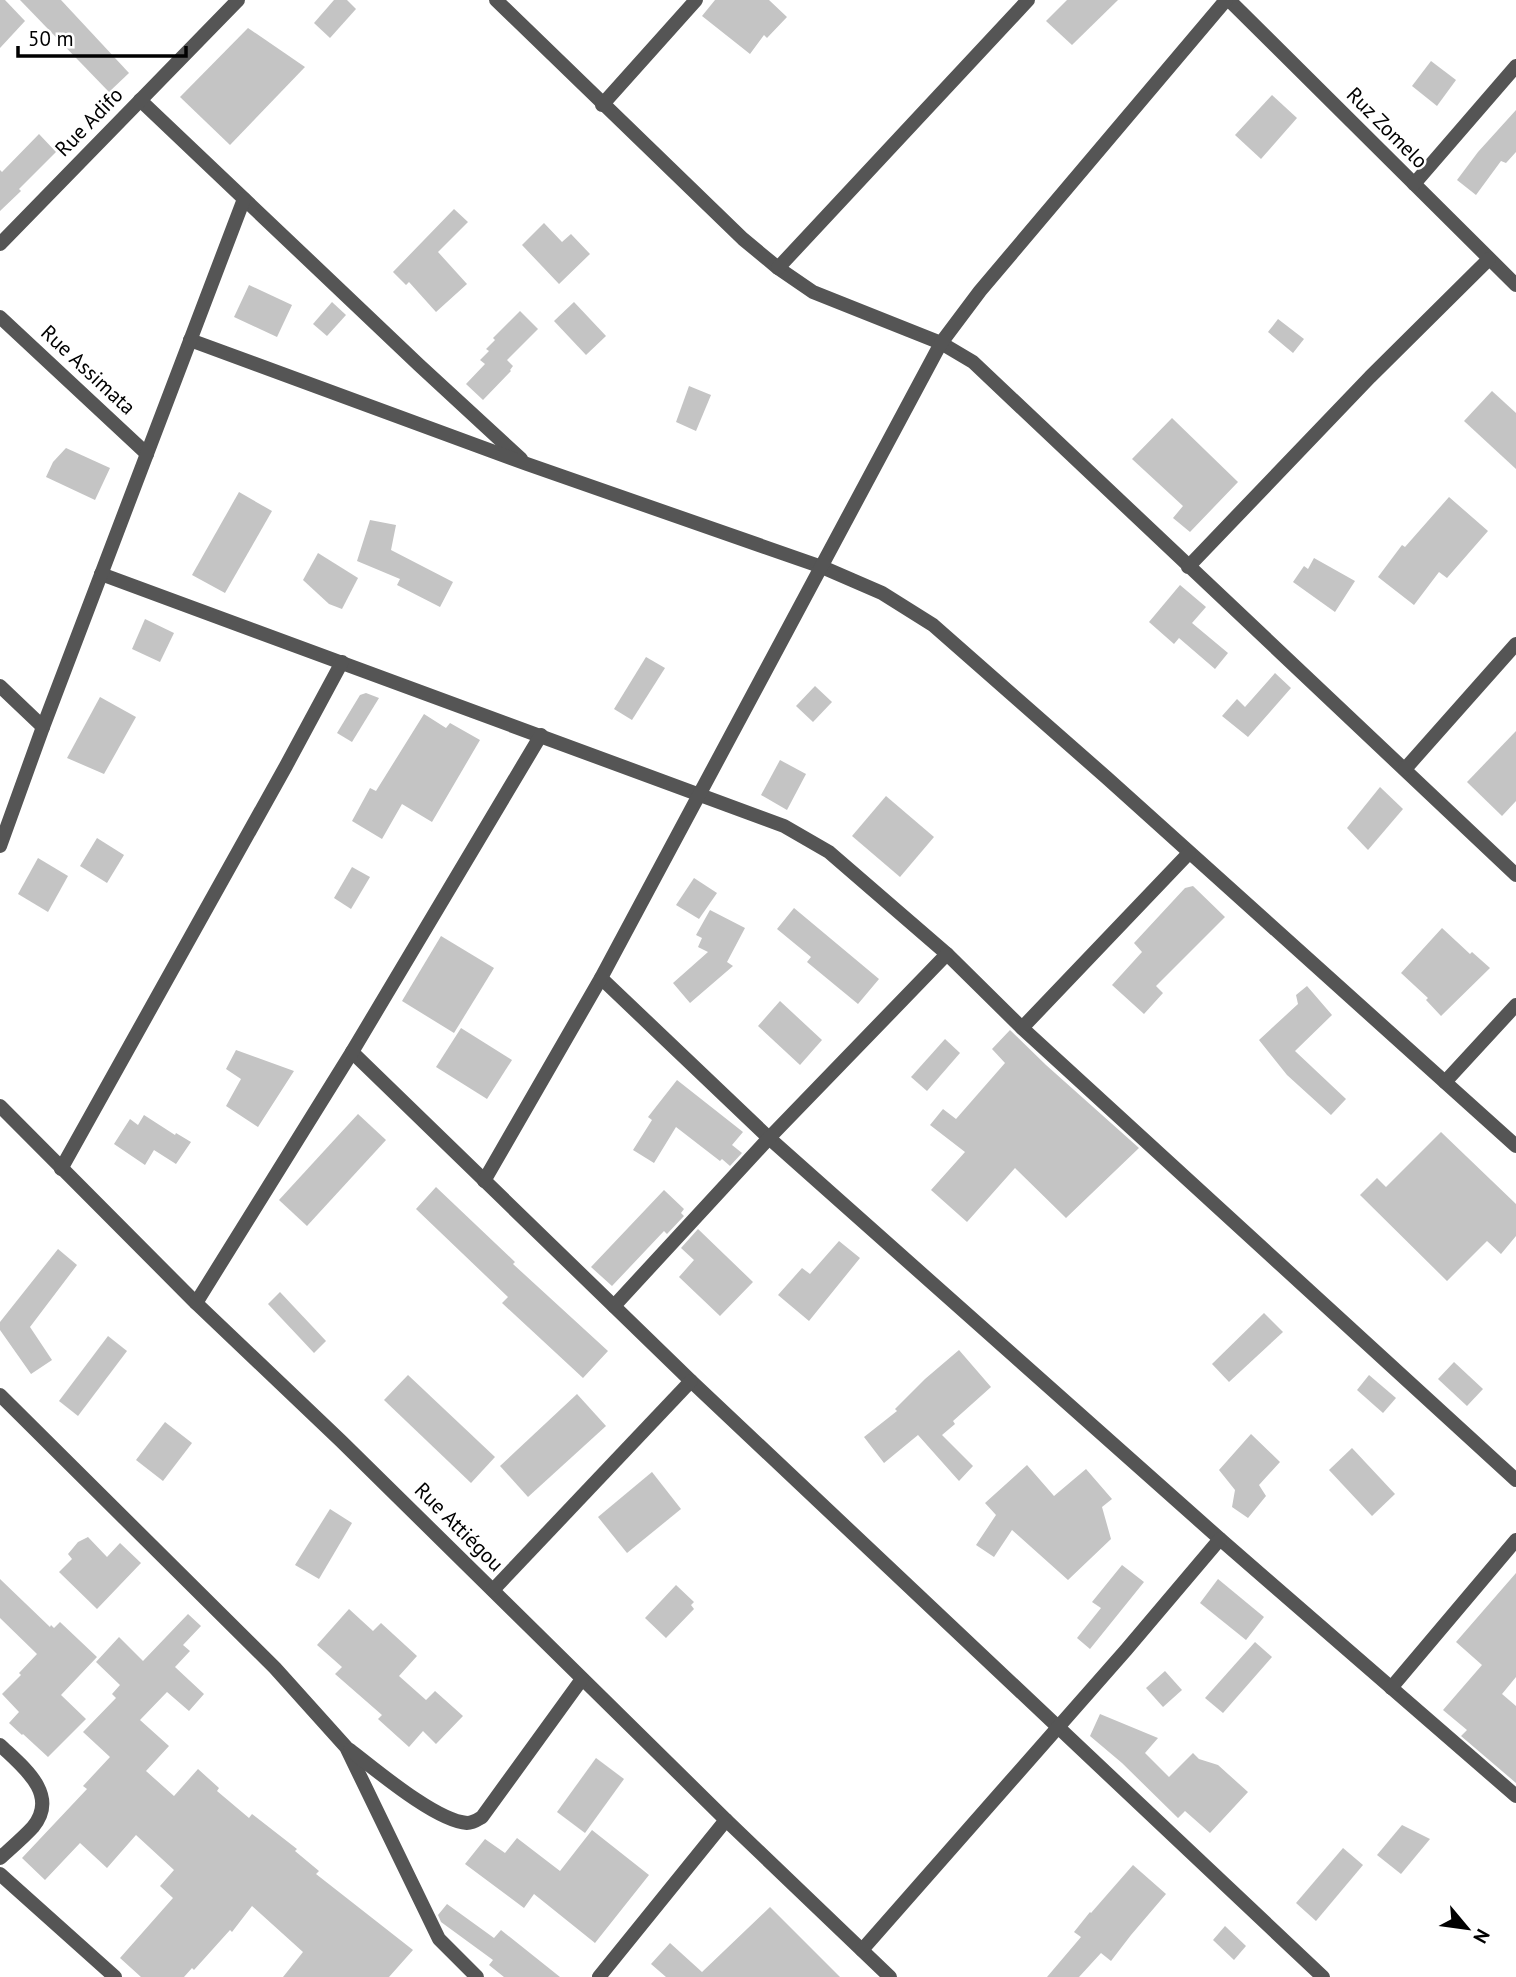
<svg xmlns="http://www.w3.org/2000/svg" width="1516" height="1977" font-family="'PT Sans',sans-serif">
	<style>
		.building { fill: #c4c4c4 }
		.lines { fill: none; stroke-linecap: round; stroke-linejoin: round }
		.street { stroke: #555; stroke-width: 14 }
		.labels { text-anchor: middle; stroke-width: 5; stroke-linejoin: round; paint-order: stroke }
		.street-label { font-size: 21px; fill: #000; stroke: #fff }
	</style>
	<rect width="100%" height="100%" fill="#fff"/>
	<!-- building -->
	<g class="building">
		<path d="M0 0H5L25 21 0 48Z"/>
		<path d="M20 0H61L129 73 109 92Z"/>
		<path d="M334 0H347L356 9 330 38 314 23Z"/>
		<path d="M715 0H769L787 17 767 38 764 35 750 54 702 16Z"/>
		<path d="M1067 0H1118L1072 45 1046 21Z"/>
		<path d="M248 28 305 67 230 145 180 97Z"/>
		<path d="M1431 61 1456 80 1437 106 1412 86Z"/>
		<path d="M1272 95 1297 118 1261 159 1235 135Z"/>
		<path d="M1516 110V152L1506 163 1501 161 1476 195 1457 180 1478 152Z"/>
		<path d="M39 134 56 152 19 189 21 191 0 211V170L2 172Z"/>
		<path d="M454 209 468 222 438 252 467 284 436 312 409 282 406 285 393 272Z"/>
		<path d="M544 223 562 242 571 234 590 254 559 284 522 245Z"/>
		<path d="M249 285 292 305 277 337 234 317Z"/>
		<path d="M332 302 346 315 327 336 313 324Z"/>
		<path d="M574 302 606 336 586 355 554 321Z"/>
		<path d="M520 311 538 329 507 360 513 366 510 370 511 371 483 400 466 384 485 364 480 360 489 351 486 349 495 340 493 338Z"/>
		<path d="M1278 319 1304 339 1293 353 1268 332Z"/>
		<path d="M689 386 711 395 696 431 676 422Z"/>
		<path d="M1492 391 1516 413V469L1464 421Z"/>
		<path d="M1172 418 1238 482 1190 532 1173 518 1183 506 1132 459Z"/>
		<path d="M66 448 110 468 95 500 46 477 53 462Z"/>
		<path d="M239 492 272 511 225 593 192 575Z"/>
		<path d="M1449 497 1488 531 1447 578 1439 572 1414 605 1378 577 1402 545 1405 547Z"/>
		<path d="M370 520 396 525 391 550 453 582 440 607 397 585 400 579 357 561Z"/>
		<path d="M318 553 358 578 342 609 329 604 303 580Z"/>
		<path d="M1314 558 1355 581 1335 612 1293 582 1304 566 1308 569Z"/>
		<path d="M1180 585 1206 607 1192 623 1228 653 1215 669 1179 638 1174 644 1149 622Z"/>
		<path d="M145 619 174 633 160 662 132 649Z"/>
		<path d="M646 657 665 668 632 720 614 709Z"/>
		<path d="M1275 673 1291 688 1248 737 1222 716 1237 699 1245 707Z"/>
		<path d="M815 686 832 702 813 722 796 706Z"/>
		<path d="M366 693 379 698 352 742 337 733 360 695Z"/>
		<path d="M100 697 136 717 104 774 67 758Z"/>
		<path d="M424 714 446 728 450 723 480 740 432 822 402 804 382 839 352 821 370 788 376 791Z"/>
		<path d="M1516 731V801L1502 816 1467 782Z"/>
		<path d="M780 760 806 774 787 810 761 795Z"/>
		<path d="M1380 787 1403 809 1368 850 1347 828Z"/>
		<path d="M886 796 934 837 900 877 852 836Z"/>
		<path d="M97 838 124 855 107 883 80 866Z"/>
		<path d="M38 858 68 876 48 912 18 894Z"/>
		<path d="M352 867 370 877 351 909 334 898Z"/>
		<path d="M694 878 717 893 699 919 676 905Z"/>
		<path d="M1193 886 1225 917 1156 986 1163 993 1144 1014 1112 985 1142 952 1134 943 1185 888Z"/>
		<path d="M794 908 879 979 858 1004 807 962 811 957 777 929Z"/>
		<path d="M710 910 745 928 727 962 733 966 690 1003 673 983 708 952 698 947 702 938 696 935Z"/>
		<path d="M1442 928 1470 954 1472 952 1490 968 1441 1016 1426 1000 1428 998 1401 973Z"/>
		<path d="M441 936 494 968 454 1033 402 1001Z"/>
		<path d="M1307 986 1332 1015 1295 1051 1346 1099 1331 1115 1287 1075 1259 1040 1298 1004 1296 995Z"/>
		<path d="M780 1001 822 1040 800 1065 758 1026Z"/>
		<path d="M461 1028 512 1060 487 1099 436 1067Z"/>
		<path d="M1010 1030 1046 1065 1139 1148 1066 1218 1015 1168 967 1222 931 1190 965 1152 930 1125 943 1109 956 1119 1005 1063 992 1049Z"/>
		<path d="M945 1039 960 1053 927 1091 911 1077Z"/>
		<path d="M236 1050 294 1071 258 1127 226 1106 241 1079 226 1069Z"/>
		<path d="M677 1080 743 1132 732 1145 742 1153 730 1166 722 1159 720 1161 676 1127 654 1163 633 1150 652 1120 648 1117Z"/>
		<path d="M358 1114 386 1140 307 1226 279 1200Z"/>
		<path d="M144 1115 175 1135 176 1133 191 1142 176 1164 154 1150 145 1165 114 1144 130 1119 138 1125Z"/>
		<path d="M1441 1132 1516 1204V1236L1501 1254 1487 1241 1447 1281 1360 1195 1377 1178 1386 1187Z"/>
		<path d="M436 1187 515 1262 513 1264 608 1351 583 1378 502 1303 508 1297 416 1209Z"/>
		<path d="M664 1190 684 1209 681 1213 684 1216 667 1234 664 1231 612 1286 591 1267Z"/>
		<path d="M698 1229 753 1282 720 1316 679 1277 694 1260 681 1248Z"/>
		<path d="M839 1241 860 1258 809 1321 778 1295 802 1268 810 1274Z"/>
		<path d="M58 1249 77 1265 30 1327 52 1360 31 1374 0 1330V1322Z"/>
		<path d="M280 1292 326 1341 314 1353 268 1304Z"/>
		<path d="M1264 1313 1283 1332 1229 1382 1212 1364Z"/>
		<path d="M108 1336 127 1351 78 1416 59 1401Z"/>
		<path d="M959 1350 991 1387 953 1421 955 1424 942 1435 973 1466 959 1481 918 1435 884 1463 864 1437 897 1411 895 1409 925 1379Z"/>
		<path d="M1454 1362 1483 1389 1467 1406 1438 1379Z"/>
		<path d="M408 1375 495 1457 471 1483 384 1400Z"/>
		<path d="M1369 1375 1396 1398 1383 1413 1357 1390Z"/>
		<path d="M577 1394 606 1426 528 1497 500 1466Z"/>
		<path d="M165 1422 192 1443 163 1481 136 1460Z"/>
		<path d="M1251 1434 1280 1462 1259 1485 1266 1496 1248 1518 1232 1507 1235 1490 1219 1470Z"/>
		<path d="M1352 1448 1395 1494 1372 1516 1329 1470Z"/>
		<path d="M1027 1465 1054 1496 1086 1469 1112 1499 1102 1507 1111 1539 1068 1580 1012 1530 994 1557 976 1545 996 1515 985 1503Z"/>
		<path d="M652 1472 681 1509 627 1553 598 1517Z"/>
		<path d="M330 1509 352 1523 319 1579 295 1565Z"/>
		<path d="M88 1537 107 1557 120 1543 141 1563 97 1609 59 1572 72 1559 68 1554 78 1542Z"/>
		<path d="M1122 1565 1144 1582 1090 1649 1077 1638 1101 1608 1092 1602Z"/>
		<path d="M1516 1573V1677L1502 1694 1516 1706V1783L1461 1736 1467 1730 1443 1710 1482 1665 1456 1642Z"/>
		<path d="M0 1579 50 1627 51 1625 54 1628 60 1622 97 1657 61 1695 86 1719 48 1757 23 1734 22 1735 9 1723 19 1712 2 1694 21 1675 19 1673 37 1654 0 1618Z"/>
		<path d="M1218 1579 1264 1617 1246 1640 1200 1603Z"/>
		<path d="M676 1585 694 1602 691 1605 694 1609 666 1638 645 1618Z"/>
		<path d="M349 1609 373 1631 381 1623 417 1656 399 1676 426 1700 435 1691 463 1716 436 1744 423 1731 409 1747 378 1719 382 1715 335 1674 342 1667 317 1645Z"/>
		<path d="M188 1614 201 1626 183 1645 190 1651 175 1667 204 1694 189 1711 167 1692 140 1720 169 1746 146 1771 174 1796 198 1769 219 1788 217 1791 249 1818 252 1814 297 1849 295 1851 319 1871 316 1874 413 1950 389 1977H283L303 1952 252 1906 232 1932 230 1930 194 1970 192 1968 184 1977H141L120 1958 173 1898 160 1886 174 1870 136 1835 107 1868 80 1843 45 1880 22 1858 87 1789 83 1786 110 1757 83 1732 116 1698 112 1694 120 1685 96 1662 119 1637 143 1661Z"/>
		<path d="M1255 1642 1272 1657 1223 1713 1205 1698Z"/>
		<path d="M1165 1671 1182 1690 1163 1707 1146 1688Z"/>
		<path d="M1100 1714 1158 1738 1145 1753 1169 1777 1193 1753 1199 1759 1218 1765 1248 1792 1210 1833 1185 1811 1178 1818 1122 1763 1090 1736Z"/>
		<path d="M596 1758 624 1779 585 1833 557 1812Z"/>
		<path d="M1402 1825 1430 1839 1401 1874 1377 1855Z"/>
		<path d="M592 1830 649 1875 595 1943 534 1894 524 1908 465 1864 485 1839 505 1853 517 1838 560 1871Z"/>
		<path d="M1343 1848 1363 1865 1316 1921 1296 1903Z"/>
		<path d="M1133 1865 1166 1894 1131 1935 1111 1961 1101 1953 1079 1977H1047L1081 1937 1074 1932 1090 1912 1091 1913Z"/>
		<path d="M447 1904 494 1938 501 1930 560 1977H504L489 1965 493 1960 441 1922 438 1915Z"/>
		<path d="M770 1907 840 1977H666L651 1964 670 1943 702 1972Z"/>
		<path d="M1225 1926 1246 1946 1234 1960 1213 1940Z"/>
	</g>
	<g class="lines">
		<!-- street -->
		<g class="street">
			<path d="M496 0 743 239 778 268 813 292 941 343 973 362 1516 875"/>
			<path d="M1229 0 1516 285"/>
			<path d="M140 100 419 365 521 459"/>
			<path d="M602 105 696 0"/>
			<path d="M1414 184 1516 66"/>
			<path d="M0 244 238 0"/>
			<path d="M778 268 1028 0"/>
			<path d="M0 317 147 454"/>
			<path d="M190 340 527 464 822 567 882 593 933 625 1107 778 1516 1146"/>
			<path d="M1188 567 1370 377 1489 259"/>
			<path d="M101 574 784 826 829 852 947 954 1022 1028 1516 1480"/>
			<path d="M0 686 43 727"/>
			<path d="M1405 769 1516 644"/>
			<path d="M0 846 43 727 244 199"/>
			<path d="M601 978 769 1138 1220 1539 1516 1796"/>
			<path d="M1022 1028 1189 853"/>
			<path d="M352 1052 691 1381 1323 1977"/>
			<path d="M1445 1082 1516 1005"/>
			<path d="M0 1106 196 1303 341 1441 726 1820 890 1977"/>
			<path d="M61 1169 286 766 342 662"/>
			<path d="M484 1181 601 978 941 343 980 291 1226 0"/>
			<path d="M196 1303 352 1052 541 735"/>
			<path d="M614 1306 769 1138 947 954"/>
			<path d="M0 1395 275 1668 346 1747 439 1939 477 1977"/>
			<path d="M493 1590 691 1381"/>
			<path d="M1391 1688 1516 1540"/>
			<path d="M0 1745C22 1766 60 1794 33 1827 23 1838 11 1848 0 1858"/>
			<path d="M350 1750C376 1770 436 1821 467 1823 473 1823 477 1820 482 1817L582 1679"/>
			<path d="M0 1874 115 1977"/>
			<path d="M862 1950 1126 1650 1220 1539"/>
			<path d="M599 1977 726 1820"/>
		</g>
	</g>
	<g class="labels">
		<!-- street labels -->
		<g class="street-label">
			<text transform="translate(89 122) rotate(-46)" y="7">Rue Adifo</text>
			<text transform="translate(1387 128) rotate(45)" y="7">Ruz Zomelo</text>
			<text transform="translate(88 370) rotate(43)" y="7">Rue Assimata</text>
			<text transform="translate(459 1527) rotate(45)" y="7">Rue Attiégou</text>
		</g>
	</g>
	<!-- north arrow -->
	<g transform="translate(1467 1928) rotate(119)" stroke="#ffffff" stroke-width="5" paint-order="stroke">
	<path d="M0-5L12 26L0 18L-12 26Z" fill="#000000"/>
	<text y="-10" font-size="19" font-weight="bold" text-anchor="middle" fill="#000000">N</text>
	</g>
	<!-- scale -->
	<path d="M18 46v10h168v-10" fill="none" stroke="#000000" stroke-width="3.5"/>
	<text x="28" y="46" font-size="21" fill="#000000" stroke="#ffffff" stroke-width="5" paint-order="stroke">50 m</text>
</svg>
